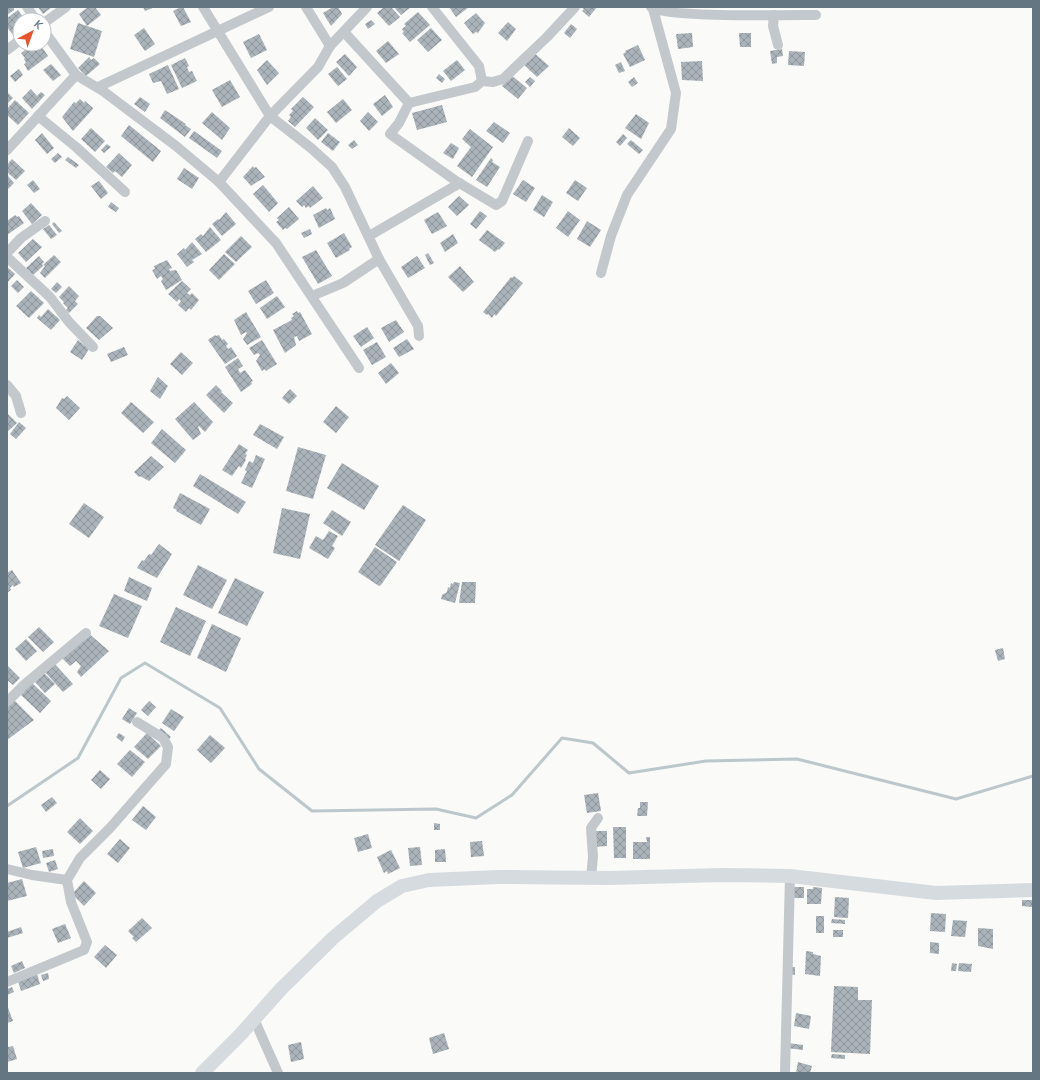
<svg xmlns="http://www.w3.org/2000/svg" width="1040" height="1080" font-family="Manrope,sans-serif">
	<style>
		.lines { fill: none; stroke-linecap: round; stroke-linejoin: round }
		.stream { stroke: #bbc7cb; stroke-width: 3 }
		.building { fill: url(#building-cross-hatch) }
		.street { stroke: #c3c8cc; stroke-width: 10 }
		.secondary { stroke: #d6dbdf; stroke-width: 14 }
	</style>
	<defs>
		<pattern id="building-cross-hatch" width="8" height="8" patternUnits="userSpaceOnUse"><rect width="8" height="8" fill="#aab3b9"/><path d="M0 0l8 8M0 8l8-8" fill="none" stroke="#8e969c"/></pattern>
	</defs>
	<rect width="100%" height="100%" fill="#fafaf8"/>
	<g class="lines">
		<!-- stream -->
		<path class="stream" d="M7 806 78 758 121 678 145 663 220 708 259 769 312 811 436 809 476 818 512 795 562 738 593 743 629 773 706 761 797 759 956 799 1033 776"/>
	</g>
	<!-- building -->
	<g class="building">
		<path d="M7 7H14V10L7 15Z"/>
		<path d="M38 7H52L43 14Z"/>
		<path d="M88 7H95L101 15 87 26 79 14Z"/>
		<path d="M143 7H155L145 11Z"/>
		<path d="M181 7H183L191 22 181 26 173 11Z"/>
		<path d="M333 7H338L342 14 331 26 323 13Z"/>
		<path d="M384 7H391L400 17 389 26 377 13Z"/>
		<path d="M394 7H411L401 15Z"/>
		<path d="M449 7H469L456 17Z"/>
		<path d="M581 7H597L589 17 582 11 584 9Z"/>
		<path d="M18 10 25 20H20V30L13 35 7 27V18Z"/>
		<path d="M418 12 430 25 410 42 402 33 404 32 402 29 406 26 404 24Z"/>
		<path d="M476 13 485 23 478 33 476 32 473 34 464 23Z"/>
		<path d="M371 20 375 24 368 29 365 24Z"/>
		<path d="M508 22 516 29 507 41 498 33Z"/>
		<path d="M78 23 102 31 94 57 70 49Z"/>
		<path d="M571 24 577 29 570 38 564 33Z"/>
		<path d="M144 28 155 44 145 51 134 35Z"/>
		<path d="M431 28 442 40 428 52 417 40Z"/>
		<path d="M692 33 693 47 678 49 676 34Z"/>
		<path d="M739 33H751V47H740Z"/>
		<path d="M259 34 267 50 251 58 243 42Z"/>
		<path d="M388 41 399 54 386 63 376 51Z"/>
		<path d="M33 44H40L48 56 28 71 24 64 26 63 24 59 25 58 21 53Z"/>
		<path d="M638 45 645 60 630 67 623 54 626 52 625 51Z"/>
		<path d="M782 49 783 56 777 57V63L772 64 770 51Z"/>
		<path d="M789 51 805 52 804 66 788 65Z"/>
		<path d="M533 52 549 66 537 77 523 64Z"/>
		<path d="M345 54 357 67 349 76 336 62Z"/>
		<path d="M89 57 91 60 94 58 100 64 86 76 78 68Z"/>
		<path d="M185 58 189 66 187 67 189 72 192 71 197 81 182 88 171 65Z"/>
		<path d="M267 60 279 73 267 85 257 70Z"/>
		<path d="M457 60 465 70 451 81 443 71Z"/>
		<path d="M702 61 703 81 682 80 681 62Z"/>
		<path d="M621 62 625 71 619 73 615 65Z"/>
		<path d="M51 64 61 75 53 81 43 70Z"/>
		<path d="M168 65 179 89 167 94 161 81 153 83 149 74Z"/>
		<path d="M337 67 347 79 338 86 328 74Z"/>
		<path d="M19 69 23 75 15 82 10 76Z"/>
		<path d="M439 74 445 79 442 83 436 78Z"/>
		<path d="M511 75 527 88 518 99 502 86Z"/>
		<path d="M530 77 535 81 530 87 525 82Z"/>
		<path d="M634 77 638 83 632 87 628 82Z"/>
		<path d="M230 80 240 97 222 107 212 90Z"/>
		<path d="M31 89 37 96 41 92 45 95 32 109 22 98Z"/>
		<path d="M7 92 13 98 7 104Z"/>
		<path d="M385 95 393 107 382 116 373 104Z"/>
		<path d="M140 97 150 104 145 112 134 104Z"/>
		<path d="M303 97 314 107 295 127 288 121 291 117 289 115 293 111 291 109Z"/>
		<path d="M80 99 84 103 85 101 93 108 92 110 73 131 62 117 74 102 76 103Z"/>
		<path d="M343 99 352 110 336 123 327 112Z"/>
		<path d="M15 100 29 113 18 125 7 115V109Z"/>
		<path d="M442 105 447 122 417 130 412 113Z"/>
		<path d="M165 110 186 124 185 125 191 129 185 137 160 118Z"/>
		<path d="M212 112 230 128 222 140 202 123Z"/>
		<path d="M368 112 378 122 369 131 360 121Z"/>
		<path d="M636 114 649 123 641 139 625 128Z"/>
		<path d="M315 118 328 130 318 140 306 128Z"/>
		<path d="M494 122 510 133 503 143 486 131Z"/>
		<path d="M129 125 161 151 153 162 121 136Z"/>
		<path d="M91 128 105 141 95 152 81 139Z"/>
		<path d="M569 128 580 138 573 146 562 137Z"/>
		<path d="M470 129 493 147 472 177 457 166 471 147 462 139Z"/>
		<path d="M194 131 222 151 217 158 189 138Z"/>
		<path d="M42 133 54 148 47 154 35 140Z"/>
		<path d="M328 133 340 142 333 151 321 142Z"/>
		<path d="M623 134 627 138 620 146 616 142Z"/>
		<path d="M354 140 358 145 352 149 348 145Z"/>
		<path d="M631 140 643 150 639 154 627 144Z"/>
		<path d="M451 143 459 148 453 159 443 153Z"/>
		<path d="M107 144 111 147 104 153 101 150Z"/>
		<path d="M58 153 62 157 55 163 51 159Z"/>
		<path d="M119 153 132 165 122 177 115 171 113 173 106 167Z"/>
		<path d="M68 157 79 165 76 168 65 160Z"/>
		<path d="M491 158 493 160 492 162 500 167 487 187 476 180Z"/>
		<path d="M12 159 25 171 16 180 7 172V165Z"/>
		<path d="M253 166 254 168 256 167 265 177 251 186 243 177Z"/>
		<path d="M184 168 199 178 192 189 177 179Z"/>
		<path d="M7 175 14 183 7 190Z"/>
		<path d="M33 180 40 189 34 193 27 185Z"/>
		<path d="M523 180 535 188 526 202 513 194Z"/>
		<path d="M575 180 587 188 578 201 566 193Z"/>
		<path d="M99 181 108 193 101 199 91 186Z"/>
		<path d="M263 185 278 203 269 212 253 194Z"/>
		<path d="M313 186 323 198 310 208 309 206 306 208 304 205 302 207 296 201Z"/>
		<path d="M542 195 553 202 544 217 533 210Z"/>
		<path d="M459 196 469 205 457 216 448 207Z"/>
		<path d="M111 202 119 208 116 212 108 207Z"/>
		<path d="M31 203 42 215 32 224 22 211Z"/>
		<path d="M289 207 299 219 287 229 285 228 283 230 276 222 279 220 277 218Z"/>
		<path d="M326 208 327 210 330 208 335 219 319 228 313 215Z"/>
		<path d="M480 211 487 216 476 229 470 224Z"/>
		<path d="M568 211 580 220 568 237 556 228Z"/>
		<path d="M226 212 236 224 222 236 212 224 218 219 219 220Z"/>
		<path d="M438 212 447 226 432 234 424 220Z"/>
		<path d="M15 215 17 217 19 216 24 223 7 235V221Z"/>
		<path d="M587 221 601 230 590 247 577 239Z"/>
		<path d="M54 222 62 231 59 233 52 224Z"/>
		<path d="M49 225 57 235 51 239 43 229Z"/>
		<path d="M210 227 221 240 206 252 195 239 201 234 203 236Z"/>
		<path d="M310 229 312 234 304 238 301 233Z"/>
		<path d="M487 230 505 243 499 250 498 249 495 252 479 240Z"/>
		<path d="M344 233 352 247 349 249 350 250 336 258 327 243Z"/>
		<path d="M453 234 458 243 445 252 440 243Z"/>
		<path d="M241 236 252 247 236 262 225 252Z"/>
		<path d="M33 239 42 247 26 262 18 253Z"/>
		<path d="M192 242 202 254 192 260 194 262 187 267 177 254 184 248 185 250Z"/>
		<path d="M316 250 332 276 318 284 302 257Z"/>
		<path d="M428 253 434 263 430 265 425 255Z"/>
		<path d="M224 254 235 264 219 280 209 270Z"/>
		<path d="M54 255 61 262 45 278 40 273 45 266 43 265Z"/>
		<path d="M39 256 44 262 42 264 43 266 33 275 26 268Z"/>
		<path d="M417 256 425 268 408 278 401 267Z"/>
		<path d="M167 260 172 268 169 269 170 271 176 270 182 280 166 290 161 281 163 279 161 276 157 279 152 270 155 269 154 266Z"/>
		<path d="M460 266 474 282 463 292 448 277Z"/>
		<path d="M7 267 15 274 7 283Z"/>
		<path d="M514 276 523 283 496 316 494 314 492 318 488 314 487 315 483 312 511 277 512 278Z"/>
		<path d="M17 280 24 287 18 293 11 286Z"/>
		<path d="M266 280 274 293 256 304 248 291Z"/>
		<path d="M182 281 191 289 187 293 190 295 192 293 199 300 191 310 189 308 186 312 178 305 181 301 179 299 177 302 168 294Z"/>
		<path d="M57 282 62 287 56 293 51 289Z"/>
		<path d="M69 286 79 296 75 301 78 304 69 313 66 310 68 308 63 303 64 302 59 297Z"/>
		<path d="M31 291 44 303 29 318 16 306Z"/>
		<path d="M277 296 285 307 267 319 260 308Z"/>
		<path d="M48 309 60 320 51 330 37 318 39 315 41 317Z"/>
		<path d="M297 311 298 313 300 312 312 334 299 341 297 336 294 337 296 345 285 353 273 330 292 320 291 318 294 316 292 314Z"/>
		<path d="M246 312 261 337 247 345 243 339 247 333 246 332 241 335 234 320Z"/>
		<path d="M97 316H100L113 328 99 340 86 328Z"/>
		<path d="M396 320 404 332 389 342 381 328Z"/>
		<path d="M367 327 374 338 361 347 353 336Z"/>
		<path d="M215 335 216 336 219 335 222 340 224 339 228 344 226 346 228 349 231 347 237 356 225 364 208 340Z"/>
		<path d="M407 339 414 349 399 357 393 348Z"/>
		<path d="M78 340 89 349 82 360 70 352Z"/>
		<path d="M262 340 277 364 266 371 265 369 262 371 256 361 260 355 258 353 254 355 249 348Z"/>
		<path d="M377 342 386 357 372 365 363 350Z"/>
		<path d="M124 347 128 355 111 362 107 354Z"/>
		<path d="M181 352 193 363 182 375 170 364Z"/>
		<path d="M238 358 243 366 238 369 240 373 245 370 253 381 251 382 252 384 241 392 225 367Z"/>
		<path d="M391 363 399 373 386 384 378 373Z"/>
		<path d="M158 377 168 386 160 399 150 391Z"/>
		<path d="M216 385 222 391 221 392 233 403 224 413 206 395Z"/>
		<path d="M290 389 297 396 289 404 282 398Z"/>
		<path d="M67 396 80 408 69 420 56 408 62 398 64 399Z"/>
		<path d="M131 402 154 422 143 433 121 413Z"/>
		<path d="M194 402 213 422 205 432 199 426 198 427 201 434 193 440 175 419Z"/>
		<path d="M336 406 349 417 336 433 323 422Z"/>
		<path d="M7 413 17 423 7 432Z"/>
		<path d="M19 422 26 428 16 439 10 434Z"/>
		<path d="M260 424 284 437 277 449 253 435Z"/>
		<path d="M162 429 186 450 175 463 151 443Z"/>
		<path d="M239 444 248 450 245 454 247 455 245 459 246 460 241 468 239 466 232 476 222 470Z"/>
		<path d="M298 447 326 455 313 499 286 491Z"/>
		<path d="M256 455 265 459 252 488 241 483 247 471 245 470 249 461 253 463Z"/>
		<path d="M151 456 164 467 149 481 140 476 139 477 134 472Z"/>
		<path d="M342 463 379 486 364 510 327 488Z"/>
		<path d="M200 474 246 502 238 514 193 486Z"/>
		<path d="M180 493 210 509 201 525 176 511 177 510 173 508Z"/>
		<path d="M84 503 104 517 89 538 69 524Z"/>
		<path d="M403 505 426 520 399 561 375 545Z"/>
		<path d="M282 508 310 514 300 559 273 553Z"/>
		<path d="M332 510 351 522 342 536 323 523Z"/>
		<path d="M329 531 338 536 332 546 335 548 328 559 309 548 316 536 323 540Z"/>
		<path d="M159 544 172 554 157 578 137 568 142 560 144 561 149 554 151 555Z"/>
		<path d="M375 547 397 562 381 585 379 586 358 572Z"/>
		<path d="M198 565 227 580 212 609 183 595Z"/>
		<path d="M12 570 21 583 14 587 13 585 10 588 11 590 7 593V573Z"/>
		<path d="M129 577 152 588 147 601 124 591Z"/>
		<path d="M235 578 264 592 247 626 218 613Z"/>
		<path d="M454 582 460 583 455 603 441 599 442 595 447 592 448 587 450 588 451 583 453 584Z"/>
		<path d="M462 582H476L475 603H459Z"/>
		<path d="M114 594 142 606 128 638 99 626Z"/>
		<path d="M176 607 206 621 190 656 160 642Z"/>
		<path d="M212 624 241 638 226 672 197 658Z"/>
		<path d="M39 627 54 642 43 652 28 637Z"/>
		<path d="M87 632 109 651 81 677 77 672 81 666 76 661 70 666 61 657Z"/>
		<path d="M26 639 37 651 26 661 15 649Z"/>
		<path d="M1003 648 1005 659 998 661 995 650Z"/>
		<path d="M55 664 73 684 63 692 45 672Z"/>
		<path d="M8 666 20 678 13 685 7 680Z"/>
		<path d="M44 673 55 684 45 693 35 682Z"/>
		<path d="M32 683 51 701 40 713 21 695Z"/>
		<path d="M14 700 34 720 7 740V707Z"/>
		<path d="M149 701 156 707 148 716 141 710Z"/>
		<path d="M129 708 137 713 130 724 122 719Z"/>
		<path d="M171 709 184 717 174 731 162 723Z"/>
		<path d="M161 728 171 737 167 741 157 732Z"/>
		<path d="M119 733 125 737 122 742 116 737Z"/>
		<path d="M147 733 161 746 148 759 134 747Z"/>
		<path d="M210 735 225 748 211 763 197 750Z"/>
		<path d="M130 750 145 762 132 777 117 764Z"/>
		<path d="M100 770 110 779 101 789 91 780Z"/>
		<path d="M598 793 601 811 587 813 584 795Z"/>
		<path d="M52 797 57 803 46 812 41 805Z"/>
		<path d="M640 802H648L647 816H637L638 808H640Z"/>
		<path d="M143 806 156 817 146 830 132 820Z"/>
		<path d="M80 818 93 831 80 844 67 832Z"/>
		<path d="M434 823 440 824V830H434Z"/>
		<path d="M613 827H626V858H614Z"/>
		<path d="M594 831H607V846L594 847Z"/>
		<path d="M368 834 372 848 358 852 354 838Z"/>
		<path d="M646 837H650V859H633V842H647Z"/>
		<path d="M120 839 130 848 118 863 107 854Z"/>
		<path d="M482 841 484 856 471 857 470 842Z"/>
		<path d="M36 847 41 863 23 868 18 852Z"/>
		<path d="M420 847 422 865 410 866 408 848Z"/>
		<path d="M53 849 54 856 43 858 42 851Z"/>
		<path d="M445 849 446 862H435V850Z"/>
		<path d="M391 850 400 868 388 874 387 871 384 873 377 857Z"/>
		<path d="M55 860 58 869 49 872 46 863Z"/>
		<path d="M22 879 27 896 7 901V883Z"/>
		<path d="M84 881 96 893 84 906 72 894Z"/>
		<rect x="792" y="887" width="12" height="11"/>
		<path d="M813 887 822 888 821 904H807V889H813Z"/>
		<path d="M835 897 849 898 848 918 834 917Z"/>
		<path d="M1022 900H1032V907L1022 906Z"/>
		<path d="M931 913 946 914 945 932 930 931Z"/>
		<rect x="816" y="916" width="8" height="17"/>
		<path d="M142 918 152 928 136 942 132 938 134 937 128 931Z"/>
		<path d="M832 919 845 920V924L831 923Z"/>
		<path d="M953 920 967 921 965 937 951 936Z"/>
		<path d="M65 924 71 938 58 943 52 929Z"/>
		<path d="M21 927 23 933 7 938V932Z"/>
		<path d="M978 928 993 929V949L978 946Z"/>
		<rect x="833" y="930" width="10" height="7"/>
		<path d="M930 942 939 943V954L930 953Z"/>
		<path d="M105 945 117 955 106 968 94 957Z"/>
		<path d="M806 951 813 952V954L821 956 820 976 805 974Z"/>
		<path d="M22 961 25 968 14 973 11 966Z"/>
		<path d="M952 963 957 964 956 971H951Z"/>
		<path d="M959 963 972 964 971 972 958 971Z"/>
		<path d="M790 967H795V975L789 974Z"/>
		<path d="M48 973 49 979 43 981 41 975Z"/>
		<path d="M37 974 40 984 21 991 18 981Z"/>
		<path d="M834 986 858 987V1000H872L870 1054 831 1052Z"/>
		<path d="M12 987 14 992 7 995V989Z"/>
		<path d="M7 1005 13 1021 7 1023Z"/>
		<path d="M796 1013 811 1016 809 1029 794 1026Z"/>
		<path d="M444 1033 449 1049 433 1054 429 1038Z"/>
		<path d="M301 1042 304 1059 291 1062 288 1045Z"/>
		<path d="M788 1043 803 1045V1050L787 1048Z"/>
		<path d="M7 1044 8 1047 13 1046 17 1059 7 1062Z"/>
		<path d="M832 1054 845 1055V1059L831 1058Z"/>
		<path d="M798 1062 812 1066 810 1073H796Z"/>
	</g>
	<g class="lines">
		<!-- street -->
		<g class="street">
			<path d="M27 7 36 20"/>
			<path d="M203 7 270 116 311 148 332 167 345 187 379 259"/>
			<path d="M432 7 479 66 482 81 475 87 409 103 399 123 390 134 456 181 496 205 502 201 528 141"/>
			<path d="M651 7C664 18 791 15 816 15"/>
			<path d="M774 15 773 26 778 45"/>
			<path d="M44 23 66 7"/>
			<path d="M44 31 76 75 103 91 176 146 219 182 276 243 359 368"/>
			<path d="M344 32 409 103"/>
			<path d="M330 46 367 7"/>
			<path d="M7 50 20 40"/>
			<path d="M482 81 493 82 503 79 547 37 575 7"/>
			<path d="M98 87 269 7"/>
			<path d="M38 116 76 147 125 192"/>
			<path d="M7 150 76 75"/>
			<path d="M219 182 270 116 318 67 330 46 306 7"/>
			<path d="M369 236 460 183"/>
			<path d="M7 253 21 238 45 221"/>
			<path d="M7 257 50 297 69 322 93 347"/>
			<path d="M601 273 611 236 627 195 671 129 676 93 653 9"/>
			<path d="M312 296 343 283 379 259 418 326 419 336"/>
			<path d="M7 385 16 396 21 413"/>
			<path d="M7 702 25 684 86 633"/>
			<path d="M7 869 32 875 67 880"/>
			<path d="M591 877 593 857 591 828 598 818"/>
			<path d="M7 982 84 950 87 942 71 902 67 880 80 858 110 828 166 764 168 747 163 738 137 722"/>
			<path d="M254 1019 278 1073"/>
			<path d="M785 1073 790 876"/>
		</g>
		<!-- secondary -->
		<path class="secondary" d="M202 1073 241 1034 281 989 333 938 377 901 402 886 429 880 498 877 608 878 723 875 790 876 936 893 1033 890"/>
	</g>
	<!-- border -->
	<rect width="1040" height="1080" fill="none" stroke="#657683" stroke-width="16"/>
	<!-- north arrow -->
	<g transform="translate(32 32) rotate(41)"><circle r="19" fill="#ffffff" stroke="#c1c8cd"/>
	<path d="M0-3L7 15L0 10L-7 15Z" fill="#e4572e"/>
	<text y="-6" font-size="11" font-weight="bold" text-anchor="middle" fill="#657683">K</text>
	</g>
</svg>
